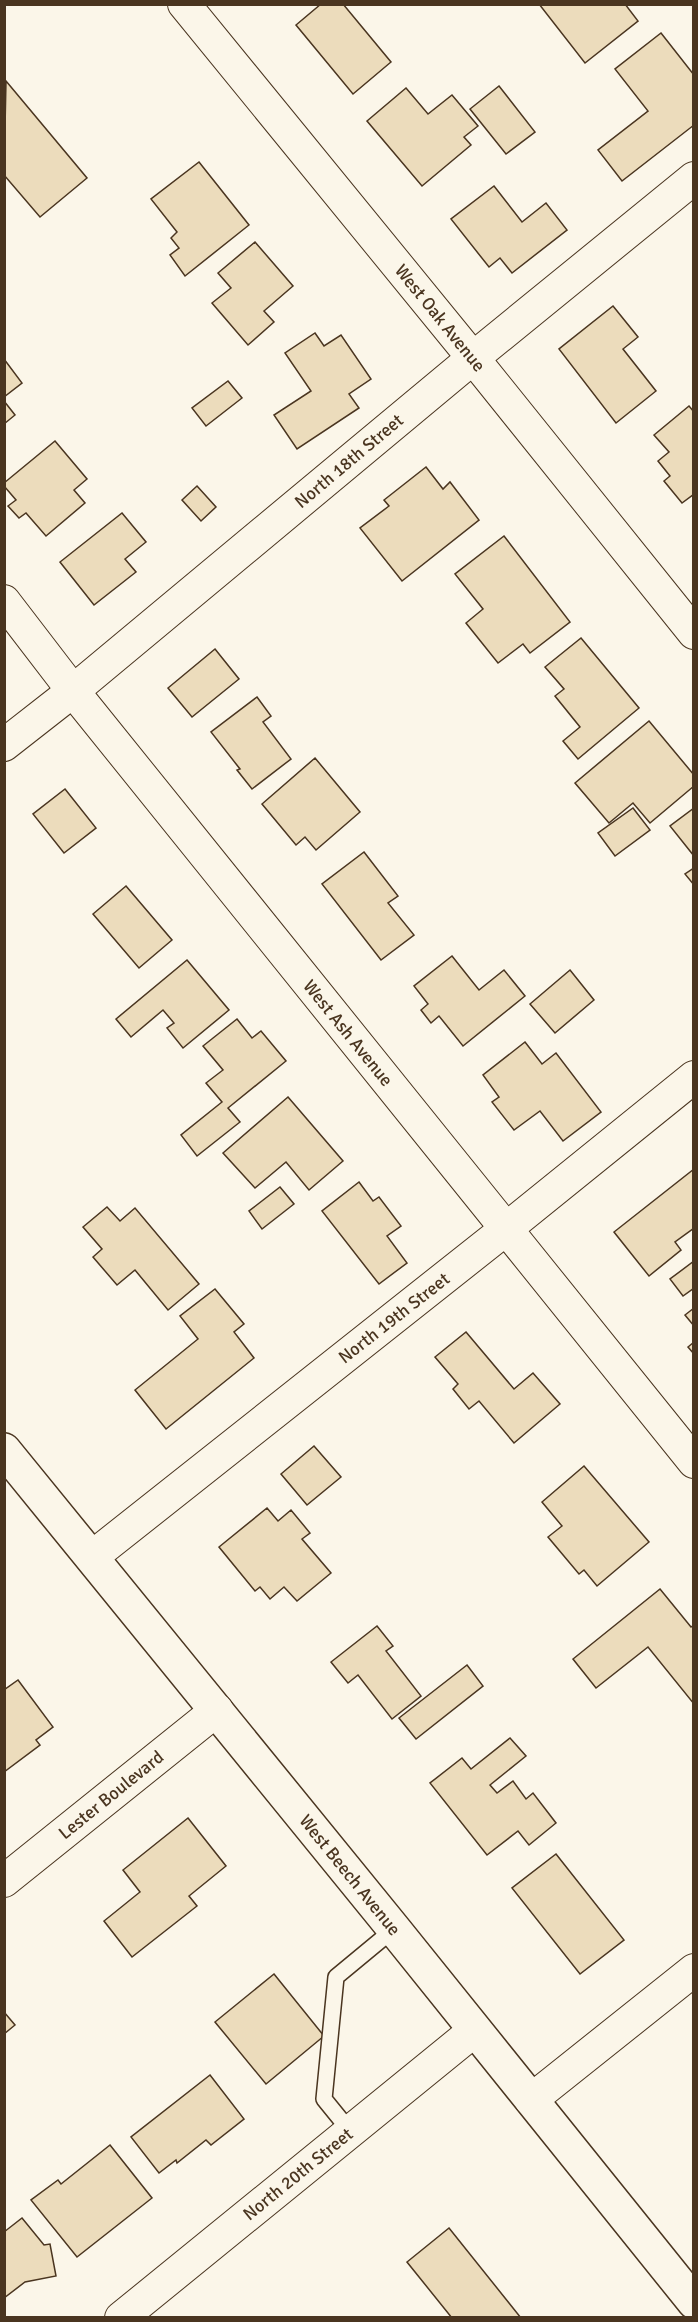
<svg xmlns="http://www.w3.org/2000/svg" width="698" height="2322" font-family="Signika,sans-serif">
	<style>
		.building { fill: #ecdcbc; stroke: #4a3520; stroke-width: 1.5 }
		.lines { fill: none; stroke-linecap: round; stroke-linejoin: round }
		.service-casing { stroke: #4a3520; stroke-width: 18 }
		.minor-casing { stroke: #4a3520; stroke-width: 34 }
		.secondary-casing { stroke: #4a3520; stroke-width: 36 }
		.service { stroke: #fbf6e9; stroke-width: 15 }
		.minor { stroke: #fbf6e9; stroke-width: 32 }
		.secondary { stroke: #fbf6e9; stroke-width: 33 }
		.labels { text-anchor: middle; stroke-width: 4.5; stroke-linejoin: round; paint-order: stroke }
		.street-label { font-size: 18px; fill: #4a3520; stroke: #fbf6e9 }
	</style>
	<rect width="100%" height="100%" fill="#fbf6e9"/>
	<!-- building -->
	<g class="building">
		<path d="M321 4H343L391 62 353 94 296 25Z"/>
		<path d="M539 4H625L638 21 585 63Z"/>
		<path d="M661 33 694 75V125L622 181 598 150 648 111 615 69Z"/>
		<path d="M6 81 87 178 40 217 4 175Z"/>
		<path d="M499 86 535 132 506 154 470 109Z"/>
		<path d="M406 88 428 114 452 95 478 126 464 137 471 145 422 186 367 121Z"/>
		<path d="M199 162 249 225 185 276 170 255 179 248 171 238 177 232 151 199Z"/>
		<path d="M494 186 522 222 546 203 567 230 512 273 500 258 489 267 451 219Z"/>
		<path d="M255 242 293 286 264 311 274 322 248 345 212 303 231 288 218 273Z"/>
		<path d="M613 306 638 337 623 349 656 391 616 423 559 349Z"/>
		<path d="M315 333 324 346 341 335 371 379 349 394 359 408 297 449 274 415 311 391 285 353Z"/>
		<path d="M4 359 22 383 4 397Z"/>
		<path d="M228 381 242 398 206 426 192 408Z"/>
		<path d="M4 401 15 415 4 424Z"/>
		<path d="M689 406 694 412V494L682 503 664 481 670 476 658 461 669 452 654 435Z"/>
		<path d="M55 441 87 479 74 490 85 503 46 536 26 513 19 518 8 506 16 500 4 486V483Z"/>
		<path d="M426 467 443 489 450 482 479 520 402 581 360 528 389 506 384 500Z"/>
		<path d="M197 486 216 507 201 521 182 500Z"/>
		<path d="M122 513 146 542 125 559 136 572 94 605 60 562Z"/>
		<path d="M504 536 570 622 530 653 523 644 498 663 466 623 483 609 455 574Z"/>
		<path d="M581 638 639 708 578 759 563 741 580 727 555 696 564 689 545 667Z"/>
		<path d="M215 649 239 679 192 717 168 688Z"/>
		<path d="M257 697 271 716 263 722 291 759 252 789 237 770 240 769 211 732Z"/>
		<path d="M649 721 694 775V786L650 823 633 803 609 823 575 783Z"/>
		<path d="M315 758 360 812 316 850 305 837 296 845 262 804Z"/>
		<path d="M65 789 96 828 64 853 33 814Z"/>
		<path d="M633 808 650 830 615 856 598 833Z"/>
		<path d="M694 808V856L670 826Z"/>
		<path d="M364 852 398 896 388 903 414 935 381 960 322 884Z"/>
		<path d="M694 868V885L685 874Z"/>
		<path d="M126 886 172 940 139 968 93 914Z"/>
		<path d="M452 956 479 990 504 970 525 996 463 1046 439 1016 431 1023 421 1010 428 1004 414 986Z"/>
		<path d="M187 960 229 1010 183 1048 167 1028 174 1023 163 1010 131 1037 116 1019Z"/>
		<path d="M570 970 594 1000 555 1033 530 1004Z"/>
		<path d="M237 1019 252 1038 261 1031 286 1061 228 1108 240 1122 197 1156 181 1135 222 1102 206 1083 223 1070 203 1046Z"/>
		<path d="M525 1042 542 1064 556 1053 601 1112 563 1141 540 1111 514 1130 492 1102 499 1097 483 1075Z"/>
		<path d="M288 1097 343 1161 309 1190 286 1162 255 1188 223 1153Z"/>
		<path d="M694 1169V1228L675 1242 681 1250 649 1276 614 1232Z"/>
		<path d="M359 1182 373 1201 379 1197 401 1226 387 1236 407 1263 379 1284 322 1211Z"/>
		<path d="M280 1187 294 1204 262 1229 249 1211Z"/>
		<path d="M107 1207 120 1221 135 1208 199 1284 168 1310 135 1270 117 1285 93 1257 102 1249 83 1227Z"/>
		<path d="M694 1261V1288L683 1296 670 1279Z"/>
		<path d="M215 1289 244 1324 234 1332 254 1358 166 1429 135 1390 198 1339 180 1316Z"/>
		<path d="M694 1308V1326L685 1315Z"/>
		<path d="M466 1332 514 1389 533 1373 560 1404 514 1443 479 1401 469 1409 453 1389 458 1384 435 1357Z"/>
		<path d="M694 1342V1354L688 1347Z"/>
		<path d="M314 1446 341 1477 307 1505 281 1474Z"/>
		<path d="M584 1466 649 1542 597 1586 584 1570 579 1574 548 1537 562 1526 542 1502Z"/>
		<path d="M267 1508 278 1521 291 1510 310 1533 302 1539 331 1573 297 1601 284 1587 270 1599 260 1587 255 1591 219 1547Z"/>
		<path d="M660 1589 691 1627 694 1625V1704L648 1647 596 1688 573 1659Z"/>
		<path d="M377 1626 393 1646 386 1651 421 1696 392 1719 358 1675 348 1683 331 1662Z"/>
		<path d="M467 1665 483 1686 416 1739 399 1718Z"/>
		<path d="M18 1680 53 1727 36 1740 40 1745 4 1772V1690Z"/>
		<path d="M510 1738 526 1756 490 1785 497 1793 513 1781 526 1799 533 1793 556 1823 529 1845 518 1831 487 1855 430 1783 462 1758 471 1769Z"/>
		<path d="M188 1818 226 1866 189 1896 197 1906 132 1957 104 1921 140 1892 123 1870Z"/>
		<path d="M556 1854 624 1940 580 1974 512 1888Z"/>
		<path d="M274 1974 324 2036 266 2084 215 2022Z"/>
		<path d="M4 2012 15 2025 4 2034Z"/>
		<path d="M210 2075 244 2119 211 2145 206 2140 177 2163 176 2160 159 2173 131 2137Z"/>
		<path d="M110 2145 152 2198 77 2257 31 2200 58 2180 61 2184Z"/>
		<path d="M22 2218 44 2245 50 2244 56 2276 25 2282 4 2298V2232Z"/>
		<path d="M449 2228 521 2318H452L407 2262Z"/>
	</g>
	<g class="lines">
		<!-- service casing -->
		<g class="service-casing">
			<path id="service" d="M350 2131 324 2099 336 1977 394 1929"/>
		</g>
		<!-- minor casing -->
		<g class="minor-casing">
			<g id="minor">
				<path d="M184 4 473 358 694 633"/>
				<path d="M4 601 73 691 694 1462"/>
				<path d="M4 745 73 691 473 358 694 178"/>
				<path d="M92 1557 506 1229 694 1077"/>
				<path d="M4 1881 217 1710"/>
				<path d="M531 2100 694 1970"/>
				<path d="M121 2318 475 2030"/>
			</g>
		</g>
		<!-- secondary casing -->
		<g class="secondary-casing">
			<path id="secondary" d="M4 1450 394 1929 694 2302"/>
		</g>
		<!-- service -->
		<use href="#service" class="service"/>
		<!-- minor -->
		<use href="#minor" class="minor"/>
		<!-- secondary -->
		<use href="#secondary" class="secondary"/>
	</g>
	<g class="labels">
		<!-- street labels -->
		<g class="street-label">
			<text transform="translate(440 318) rotate(51)" y="6">West Oak Avenue</text>
			<text transform="translate(349 461) rotate(-40)" y="6">North 18th Street</text>
			<text transform="translate(348 1033) rotate(51)" y="6">West Ash Avenue</text>
			<text transform="translate(394 1318) rotate(-38)" y="6">North 19th Street</text>
			<text transform="translate(111 1795) rotate(-39)" y="6">Lester Boulevard</text>
			<text transform="translate(350 1875) rotate(51)" y="6">West Beech Avenue</text>
			<text transform="translate(298 2174) rotate(-39)" y="6">North 20th Street</text>
		</g>
	</g>
	<!-- border -->
	<rect width="698" height="2322" fill="none" stroke="#4a3520" stroke-width="12"/>
</svg>
